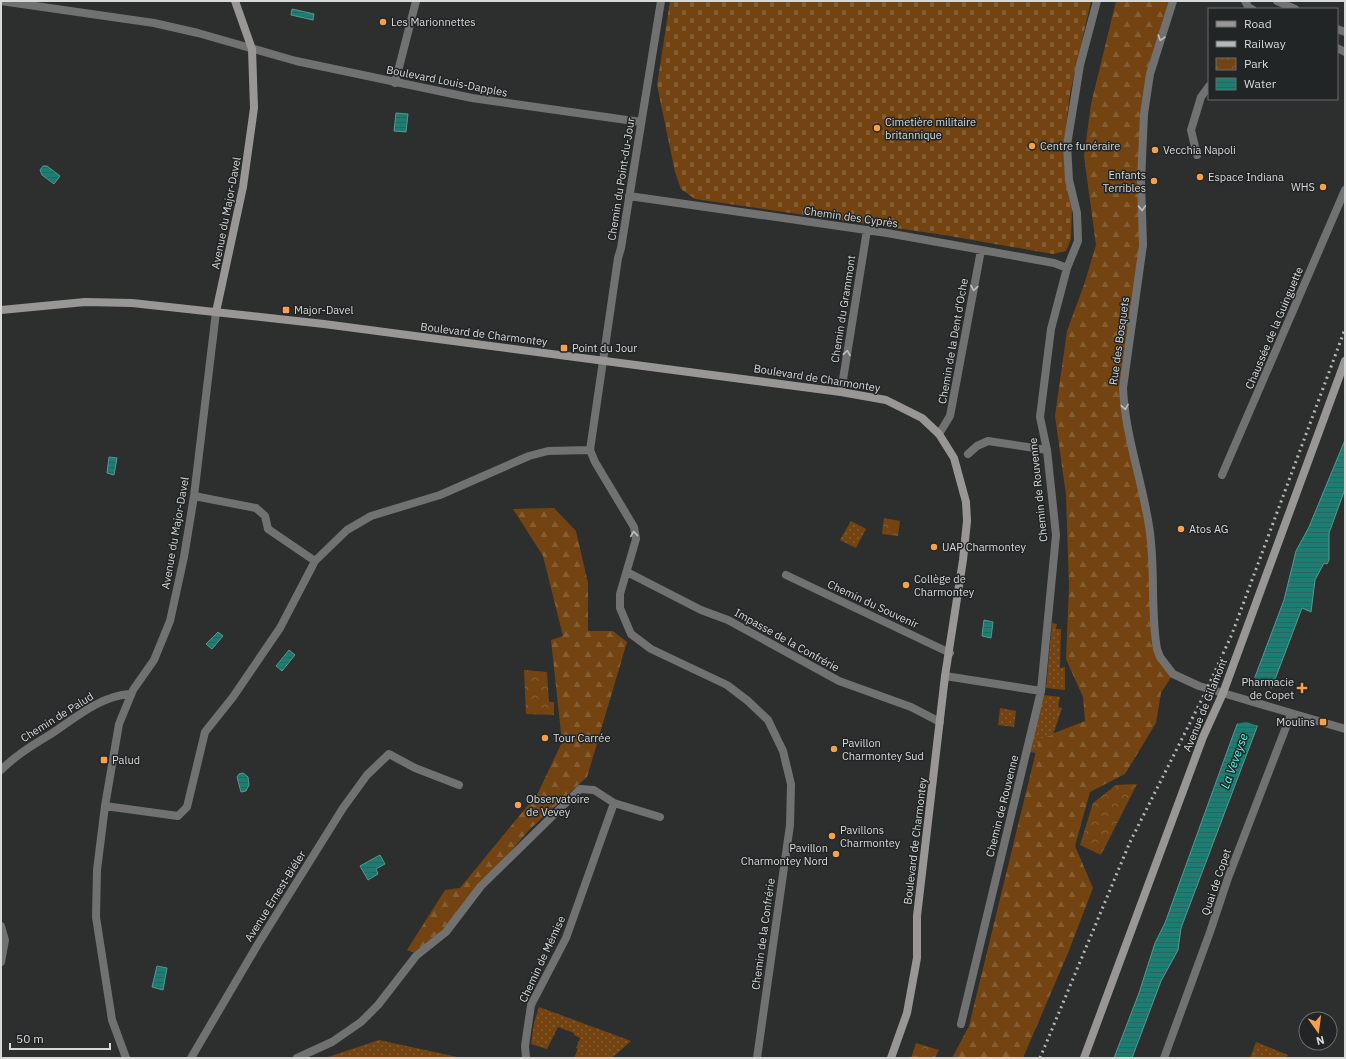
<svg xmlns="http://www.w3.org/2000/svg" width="1346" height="1059" font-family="'IBM Plex Sans',sans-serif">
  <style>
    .forest { fill: url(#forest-firs) }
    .cemetery { fill: url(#cemetery-stones) }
    .park { fill: url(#park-crowns) }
    .garden { fill: url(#garden-dots) }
    .water { fill: url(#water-rules); stroke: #549a91 }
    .pier { fill: #2c2f2e }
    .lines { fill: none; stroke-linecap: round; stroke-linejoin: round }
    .street { stroke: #727171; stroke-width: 8 }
    .secondary { stroke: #999796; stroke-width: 8 }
    .rail { stroke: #b6b8b8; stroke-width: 3; stroke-dasharray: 2 4; stroke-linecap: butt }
    .oneway { stroke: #bec0c0 }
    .poi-dot { fill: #f8a14a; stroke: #222525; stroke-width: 1.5 }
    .labels { text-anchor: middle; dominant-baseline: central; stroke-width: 3; stroke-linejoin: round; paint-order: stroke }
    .poi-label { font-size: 11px; fill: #d8dada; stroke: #222525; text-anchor: start }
    .street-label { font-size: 11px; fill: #d8dada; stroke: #222525 }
    .water-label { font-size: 12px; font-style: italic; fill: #57fee9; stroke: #222525 }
  </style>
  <defs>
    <pattern id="forest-firs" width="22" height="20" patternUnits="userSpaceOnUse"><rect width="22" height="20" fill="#734411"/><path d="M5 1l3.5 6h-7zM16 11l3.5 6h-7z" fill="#865e33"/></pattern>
    <pattern id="cemetery-stones" width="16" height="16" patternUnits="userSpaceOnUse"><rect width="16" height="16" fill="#734411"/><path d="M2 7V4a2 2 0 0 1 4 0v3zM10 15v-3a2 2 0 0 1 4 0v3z" fill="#865e33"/></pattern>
    <pattern id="park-crowns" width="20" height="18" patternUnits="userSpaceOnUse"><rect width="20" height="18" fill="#734411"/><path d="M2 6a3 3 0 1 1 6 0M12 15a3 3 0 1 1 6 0" fill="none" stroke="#865e33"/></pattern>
    <pattern id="garden-dots" width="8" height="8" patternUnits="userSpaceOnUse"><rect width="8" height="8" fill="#734411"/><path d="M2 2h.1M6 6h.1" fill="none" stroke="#865e33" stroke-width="1.8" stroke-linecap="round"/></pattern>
    <pattern id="water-rules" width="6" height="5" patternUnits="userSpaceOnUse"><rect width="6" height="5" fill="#1c7e72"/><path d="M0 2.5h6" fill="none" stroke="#2b665e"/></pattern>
  </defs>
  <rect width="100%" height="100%" fill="#2c2f2e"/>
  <path class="forest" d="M 1116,1 L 1173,1 L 1147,94 L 1143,226 L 1123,388 L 1143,492 L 1157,649 L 1173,674 L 1161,693 L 1156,723 L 1125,774 L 1090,792 L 1075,846 L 1093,888 L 1068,953 L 1023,1058 L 952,1058 L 969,1026 L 1039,739 L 1085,721 L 1083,697 L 1066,659 L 1069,587 L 1066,495 L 1055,416 L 1067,331 L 1084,285 L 1096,245 L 1084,156 L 1091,104 Z
    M 554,508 L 576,531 L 588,583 L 588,631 L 613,631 L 627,642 L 587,777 L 529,830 L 445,928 L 415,953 L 407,950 L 445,890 L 460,888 L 538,793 L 562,742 L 551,640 L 563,636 L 543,556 L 513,509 Z"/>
  <path class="cemetery" d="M 670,1 L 1091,1 L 1070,94 L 1064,142 L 1072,208 L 1071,239 L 1066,251 L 1053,254 L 944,235 L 695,199 L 681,189 L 675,172 L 657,85 Z"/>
  <path class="park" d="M 884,518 L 900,521 L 898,536 L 882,534 Z
    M 524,670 L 547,672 L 549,702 L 554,702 L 554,715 L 526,714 Z
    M 1137,784 L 1101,855 L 1080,845 L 1093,803 L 1116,785 Z
    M 916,1043 L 939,1050 L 935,1058 L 911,1058 Z"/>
  <path class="garden" d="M 851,521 L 866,529 L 856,548 L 840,540 Z
    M 1052,623 L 1057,624 L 1056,629 L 1061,629 L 1060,668 L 1065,667 L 1065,690 L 1046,688 Z
    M 1044,695 L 1060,697 L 1058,707 L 1062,708 L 1053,735 L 1039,739 L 1036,753 L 1029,752 Z
    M 1000,708 L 1016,711 L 1014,727 L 998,725 Z
    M 539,1007 L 631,1041 L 612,1058 L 574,1058 L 578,1049 L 576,1048 L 580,1038 L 574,1035 L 574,1033 L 558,1027 L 547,1049 L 531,1044 L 534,1023 Z
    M 379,1040 L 462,1058 L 325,1058 Z
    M 1256,1042 L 1288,1055 L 1286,1058 L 1250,1058 Z"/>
  <path class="water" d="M 292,9 L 314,14 L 313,20 L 291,15 Z
    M 396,113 L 408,114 L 406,132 L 394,131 Z
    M 43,166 L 47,166 L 60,176 L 54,184 L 42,175 L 40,170 Z
    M 1345,440 L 1345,489 L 1329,533 L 1329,560 L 1327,564 L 1324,563 L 1315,580 L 1311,612 L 1302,608 L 1181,928 L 1178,950 L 1161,981 L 1132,1058 L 1114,1058 L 1139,993 L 1155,943 L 1165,923 L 1232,738 L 1284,600 L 1296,551 L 1309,527 Z
    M 109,457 L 117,458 L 114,475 L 107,473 Z
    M 984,620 L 993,622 L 991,638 L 982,636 Z
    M 218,632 L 223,636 L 212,649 L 206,644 Z
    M 289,650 L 295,655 L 282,671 L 276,666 Z
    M 243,773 L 248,777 L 249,785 L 246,791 L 241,792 L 237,777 L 239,774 Z
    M 380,855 L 385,864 L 376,869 L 378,874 L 368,880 L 360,866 Z
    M 157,966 L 167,968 L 163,990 L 152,987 Z"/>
  <path class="pier" d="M 1253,676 L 1260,684 L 1273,689 L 1259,726 L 1246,722 L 1235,724 Z"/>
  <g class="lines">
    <path class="street" d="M 1,1 L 154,23 L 198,33 L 296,61 L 472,98 L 641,122
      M 661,1 L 621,248 L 618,258 L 590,450 L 595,462 L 634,527 L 636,539 L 620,594 L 620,608 L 631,634 L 651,649 L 727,685 L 748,701 L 768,720 L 783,751 L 791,784 L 790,825 L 757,1058
      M 1173,1 L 1150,74 L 1144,114 L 1141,182 L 1143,245 L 1123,388 C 1125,435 1142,480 1149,526 C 1156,567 1150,609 1157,649 L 1160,657 L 1173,674 L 1199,686 L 1345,729
      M 1245,1 L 1249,8 L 1252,9
      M 1277,1 L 1295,9
      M 1337,29 L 1345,32
      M 1337,48 L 1345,52
      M 395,83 L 416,1
      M 1197,155 L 1191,130 L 1201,97 L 1209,86
      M 629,196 L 887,233 L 1054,263 L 1067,268
      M 841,392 L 867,230
      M 939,434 L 950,416 L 981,250
      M 968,454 L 977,446 L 988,441 L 1047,450
      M 1222,475 L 1345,190
      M 194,496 L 256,508 L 265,516 L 268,529 L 315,561
      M 627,572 L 701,610 L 728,620 L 839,681 L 911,707 L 940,722
      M 786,575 L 950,653
      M 945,676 L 1041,691
      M 1,770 C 16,755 33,745 51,734 C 75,718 100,696 130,694
      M 105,806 L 178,816 L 187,807 L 205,732 L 233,697 L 280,628 L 315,561 L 347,530 L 371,516 L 440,495 L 529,456 L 548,451 L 590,450
      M 1,926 L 5,940 L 1,962
      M 961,1024 L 1041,691 L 1056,535 L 1047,450 L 1040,417 L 1051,329 L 1067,268 L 1078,241 L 1077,213 L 1069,180 L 1067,145 L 1080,65 L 1097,1
      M 126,1058 L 112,1020 L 96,917 L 97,870 L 105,806 L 119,724 L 133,690 L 154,660 L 170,621 L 184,557 L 194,496 L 216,312
      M 191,1058 L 258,944 L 343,808 L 367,775 L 389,754 L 415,768 L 459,785
      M 297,1058 L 332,1042 L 361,1022 L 378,1005 L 416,956 L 446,932 L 481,886 L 580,789 L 594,790 L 614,803 L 660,817
      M 526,1058 L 525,1046 L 531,1005 L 566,938 L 614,803
      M 1164,1058 L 1210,932 L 1228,878 L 1291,714"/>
    <path class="secondary" d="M 1,310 L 85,302 L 132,303 L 178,308 L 324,324 L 841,392 L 886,400 L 922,418 L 939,434 L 954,458 L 966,502 L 967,521 L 963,560 L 945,676 L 917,916 L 917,958 L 907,1013 L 891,1058
      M 216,312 L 243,187 L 254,108 L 252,49 L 235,1
      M 1084,1058 L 1203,737 L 1223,693 L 1345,361"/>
    <path class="rail" d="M 1040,1058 L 1130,842 L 1207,689 L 1232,634 L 1345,329"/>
  </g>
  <defs><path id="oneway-chevron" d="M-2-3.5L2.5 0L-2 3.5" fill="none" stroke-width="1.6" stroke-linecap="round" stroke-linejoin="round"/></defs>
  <g class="oneway">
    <use href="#oneway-chevron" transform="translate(1161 38) rotate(107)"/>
    <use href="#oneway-chevron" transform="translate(1142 208) rotate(88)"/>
    <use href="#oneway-chevron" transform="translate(974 288) rotate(99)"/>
    <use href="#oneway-chevron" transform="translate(847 353) rotate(-81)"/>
    <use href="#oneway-chevron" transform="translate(1125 407) rotate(80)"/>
    <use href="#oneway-chevron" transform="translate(634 534) rotate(-96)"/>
  </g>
  <g class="poi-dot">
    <circle cx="383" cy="22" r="4"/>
    <circle cx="877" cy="128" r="4"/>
    <circle cx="1032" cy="146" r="4"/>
    <circle cx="1155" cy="150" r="4"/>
    <circle cx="1200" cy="177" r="4"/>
    <circle cx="1154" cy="181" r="4"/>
    <circle cx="1323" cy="187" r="4"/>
    <rect x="282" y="306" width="8" height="8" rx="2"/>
    <rect x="560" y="344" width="8" height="8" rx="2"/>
    <circle cx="1181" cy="529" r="4"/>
    <circle cx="934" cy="547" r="4"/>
    <circle cx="906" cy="585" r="4"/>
    <path d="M1300 682h4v4h4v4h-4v4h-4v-4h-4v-4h4z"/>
    <rect x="1319" y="718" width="8" height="8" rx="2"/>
    <circle cx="545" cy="738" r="4"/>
    <circle cx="834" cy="749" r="4"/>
    <rect x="100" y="756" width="8" height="8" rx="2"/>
    <circle cx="518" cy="805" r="4"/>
    <circle cx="832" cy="836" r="4"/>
    <circle cx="836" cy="854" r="4"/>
  </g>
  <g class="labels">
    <g class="poi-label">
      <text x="391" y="22">Les Marionnettes</text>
      <text x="885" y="122">Cimetière militaire<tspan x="885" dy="13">britannique</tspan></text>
      <text x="1040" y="146">Centre funéraire</text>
      <text x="1163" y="150">Vecchia Napoli</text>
      <text x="1146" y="175" text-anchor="end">Enfants<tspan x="1146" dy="13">Terribles</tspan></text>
      <text x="1208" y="177">Espace Indiana</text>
      <text x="1315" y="187" text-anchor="end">WHS</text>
      <text x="294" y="310">Major-Davel</text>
      <text x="572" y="348">Point du Jour</text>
      <text x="1189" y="529">Atos AG</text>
      <text x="942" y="547">UAP Charmontey</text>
      <text x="914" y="579">Collège de<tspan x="914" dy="13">Charmontey</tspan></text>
      <text x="1294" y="682" text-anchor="end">Pharmacie<tspan x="1294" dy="13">de Copet</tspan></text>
      <text x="1315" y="722" text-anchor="end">Moulins</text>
      <text x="553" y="738">Tour Carrée</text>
      <text x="842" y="743">Pavillon<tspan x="842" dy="13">Charmontey Sud</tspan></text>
      <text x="112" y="760">Palud</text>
      <text x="526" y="799">Observatoire<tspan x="526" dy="13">de Vevey</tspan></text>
      <text x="840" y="830">Pavillons<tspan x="840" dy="13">Charmontey</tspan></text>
      <text x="828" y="848" text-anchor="end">Pavillon<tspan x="828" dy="13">Charmontey Nord</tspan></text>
    </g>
    <g class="street-label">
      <text transform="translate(447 81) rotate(11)">Boulevard Louis-Dapples</text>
      <text transform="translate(621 179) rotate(-81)">Chemin du Point-du-Jour</text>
      <text transform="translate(226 213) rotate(-79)">Avenue du Major-Davel</text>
      <text transform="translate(851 217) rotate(8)">Chemin des Cyprès</text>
      <text transform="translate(843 309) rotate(-81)">Chemin du Grammont</text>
      <text transform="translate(1274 328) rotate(-67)">Chaussée de la Guinguette</text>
      <text transform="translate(484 334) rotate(7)">Boulevard de Charmontey</text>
      <text transform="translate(953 341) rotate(-80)">Chemin de la Dent d'Oche</text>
      <text transform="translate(1119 341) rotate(-82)">Rue des Bosquets</text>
      <text transform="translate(817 378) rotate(9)">Boulevard de Charmontey</text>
      <text transform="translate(1038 490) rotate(-96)">Chemin de Rouvenne</text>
      <text transform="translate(175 533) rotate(-80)">Avenue du Major-Davel</text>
      <text transform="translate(873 604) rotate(25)">Chemin du Souvenir</text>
      <text transform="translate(787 640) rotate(29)">Impasse de la Confrérie</text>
      <text transform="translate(1205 705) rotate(-68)">Avenue de Gilamont</text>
      <text transform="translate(57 717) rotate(-32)">Chemin de Palud</text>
      <text transform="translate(1002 806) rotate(-76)">Chemin de Rouvenne</text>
      <text transform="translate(915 841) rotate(-83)">Boulevard de Charmontey</text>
      <text transform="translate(1216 882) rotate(-71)">Quai de Copet</text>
      <text transform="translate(275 896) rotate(-58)">Avenue Ernest-Biéler</text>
      <text transform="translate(763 934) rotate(-82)">Chemin de la Confrérie</text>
      <text transform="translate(542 959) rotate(-65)">Chemin de Mémise</text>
    </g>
    <g class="water-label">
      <text transform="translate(1234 761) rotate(-70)">La Veveyse</text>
    </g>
  </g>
  <rect width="1346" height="1059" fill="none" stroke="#d8dada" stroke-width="4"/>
  <rect x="1208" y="8" width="130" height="92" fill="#222525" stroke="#6b6d6d"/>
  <rect x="1216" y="21" width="20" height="6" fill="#999796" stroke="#6b6d6d"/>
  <text x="1244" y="28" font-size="12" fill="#d8dada">Road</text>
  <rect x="1216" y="41" width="20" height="6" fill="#b6b8b8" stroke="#6b6d6d"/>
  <text x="1244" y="48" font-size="12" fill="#d8dada">Railway</text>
  <rect x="1216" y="58" width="20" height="12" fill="url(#park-crowns)" stroke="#6b6d6d"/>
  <text x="1244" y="68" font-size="12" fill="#d8dada">Park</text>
  <rect x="1216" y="78" width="20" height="12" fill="url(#water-rules)" stroke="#6b6d6d"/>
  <text x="1244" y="88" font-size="12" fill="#d8dada">Water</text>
  <g transform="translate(1318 1031) rotate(166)"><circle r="19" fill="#222525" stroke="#6b6d6d"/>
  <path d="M0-3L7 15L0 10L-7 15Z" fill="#f8a14a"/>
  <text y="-6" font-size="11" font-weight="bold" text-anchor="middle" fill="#d8dada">N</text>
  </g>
  <path d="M10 1043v6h100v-6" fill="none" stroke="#d8dada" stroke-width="2"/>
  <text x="16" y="1043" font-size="12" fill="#d8dada" stroke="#222525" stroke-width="3" paint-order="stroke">50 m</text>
</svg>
